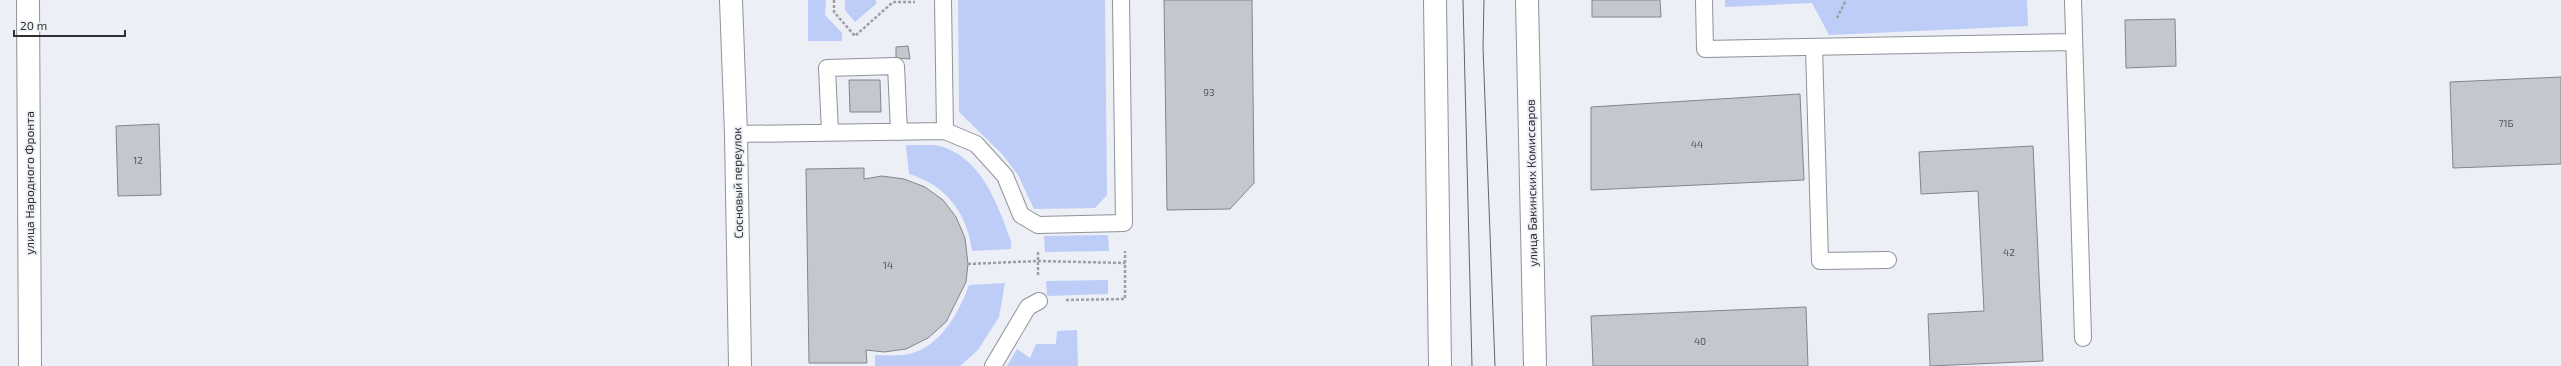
<svg xmlns="http://www.w3.org/2000/svg" width="2561" height="366" font-family="'Exo 2',sans-serif">
  <style>
    .green { fill: #bdcdf7 }
    .building { fill: #c4c7ce; stroke: #83868c }
    .lines { fill: none; stroke-linecap: round; stroke-linejoin: round }
    .service-casing { stroke: #8f9298; stroke-width: 18 }
    .minor-casing { stroke: #8f9298; stroke-width: 24 }
    .primary-casing { stroke: #8f9298; stroke-width: 24 }
    .path { stroke: #9c9ea3; stroke-width: 2.5; stroke-dasharray: 3 2; stroke-linecap: butt }
    .service { stroke: #fff; stroke-width: 16 }
    .minor { stroke: #fff; stroke-width: 22 }
    .primary { stroke: #fff; stroke-width: 22 }
    .tram { stroke: #646569; stroke-width: 1 }
    .labels { text-anchor: middle; dominant-baseline: central; stroke-width: 3.5; stroke-linejoin: round; paint-order: stroke }
    .number-label { font-size: 10px; fill: #545659 }
    .street-label { font-size: 12px; fill: #2f3032; stroke: #eceff6 }
  </style>
  <rect width="100%" height="100%" fill="#eceff6"/>
  <path class="green" d="M 808,0 L 826,0 L 825,15 L 842,33 L 842,41 L 808,41 Z
    M 845,0 L 876,0 L 876,4 L 855,22 L 845,10 Z
    M 958,0 L 1105,0 L 1107,195 L 1095,208 L 1034,209 L 1018,175 L 1002,154 L 959,112 Z
    M 1725,0 L 2027,0 L 2028,26 L 1829,35 L 1812,3 L 1725,7 Z
    M 906,145 C 917,146 935,143 946,148 C 984,163 998,206 1011,241 L 1011,249 L 972,251 C 967,213 946,185 909,174 Z
    M 1108,235 L 1109,251 L 1045,252 L 1044,236 Z
    M 1108,280 L 1108,294 L 1047,296 L 1046,281 Z
    M 1005,283 L 999,317 L 978,350 L 960,366 L 875,366 L 875,355 C 884,355 894,356 903,355 C 938,351 958,315 969,285 Z
    M 1077,330 L 1078,366 L 1007,366 L 1017,349 L 1030,358 L 1036,344 L 1056,344 L 1057,331 Z"/>
  <path class="building" d="M 1164,0 L 1252,0 L 1254,183 L 1230,209 L 1167,210 Z
    M 1592,0 L 1660,0 L 1661,17 L 1592,17 Z
    M 2175,19 L 2176,66 L 2126,68 L 2125,20 Z
    M 908,46 L 910,59 L 896,58 L 896,47 Z
    M 2561,77 L 2561,164 L 2453,168 L 2450,82 Z
    M 849,80 L 880,80 L 881,112 L 850,112 Z
    M 1800,94 L 1804,180 L 1591,190 L 1591,107 Z
    M 159,124 L 161,195 L 118,196 L 116,126 Z
    M 2033,146 L 2043,361 L 1930,366 L 1928,314 L 1984,311 L 1978,191 L 1921,194 L 1919,152 Z
    M 864,168 L 864,179 L 882,176 L 904,179 L 925,187 L 943,200 L 956,217 L 965,238 L 968,264 L 966,282 L 946,322 L 928,338 L 906,349 L 884,352 L 866,350 L 867,363 L 809,363 L 806,169 Z
    M 1806,307 L 1808,366 L 1593,366 L 1591,316 Z"/>
  <g class="lines">
    <g class="service-casing">
      <path id="service" d="M 943,0 L 945,131
        M 1704,0 L 1705,49 L 2074,42
        M 2073,0 L 2083,338
        M 1814,47 L 1820,261 L 1888,260
        M 830,132 L 827,68 L 896,66 L 899,132
        M 736,134 L 945,131 L 976,144 L 1005,176 L 1021,215 L 1038,225 L 1124,223 L 1121,0
        M 993,366 L 1028,307 L 1039,301"/>
    </g>
    <g class="minor-casing">
      <path id="minor" d="M 28,0 L 30,366
        M 731,0 L 736,134 L 740,366"/>
    </g>
    <g class="primary-casing">
      <path id="primary" d="M 1435,0 L 1440,366
        M 1527,0 L 1535,366"/>
    </g>
    <path class="path" d="M 834,0 L 834,12 L 855,36 L 893,2 L 915,2
      M 1837,18 L 1846,0
      M 1038,252 L 1038,275
      M 968,264 L 1038,261 L 1125,263
      M 1066,300 L 1125,299 L 1125,251"/>
    <use href="#service" class="service"/>
    <use href="#minor" class="minor"/>
    <use href="#primary" class="primary"/>
    <path class="tram" d="M 1463,0 L 1472,366
      M 1484,0 L 1483,47 L 1495,366"/>
  </g>
  <g class="labels">
    <g class="number-label">
      <text x="1209" y="92">93</text>
      <text x="2506" y="123">71Б</text>
      <text x="1697" y="144">44</text>
      <text x="138" y="160">12</text>
      <text x="2009" y="252">42</text>
      <text x="888" y="265">14</text>
      <text x="1700" y="341">40</text>
    </g>
    <g class="street-label">
      <text transform="translate(29 183) rotate(-90)">улица Народного Фронта</text>
      <text transform="translate(737 183) rotate(-91)">Сосновый переулок</text>
      <text transform="translate(1531 183) rotate(-91)">улица Бакинских Комиссаров</text>
    </g>
  </g>
  <path d="M14 30v6h111v-6" fill="none" stroke="#2f3032" stroke-width="2"/>
  <text x="20" y="30" font-size="12" fill="#2f3032" stroke="#eceff6" stroke-width="3" paint-order="stroke">20 m</text>
</svg>
